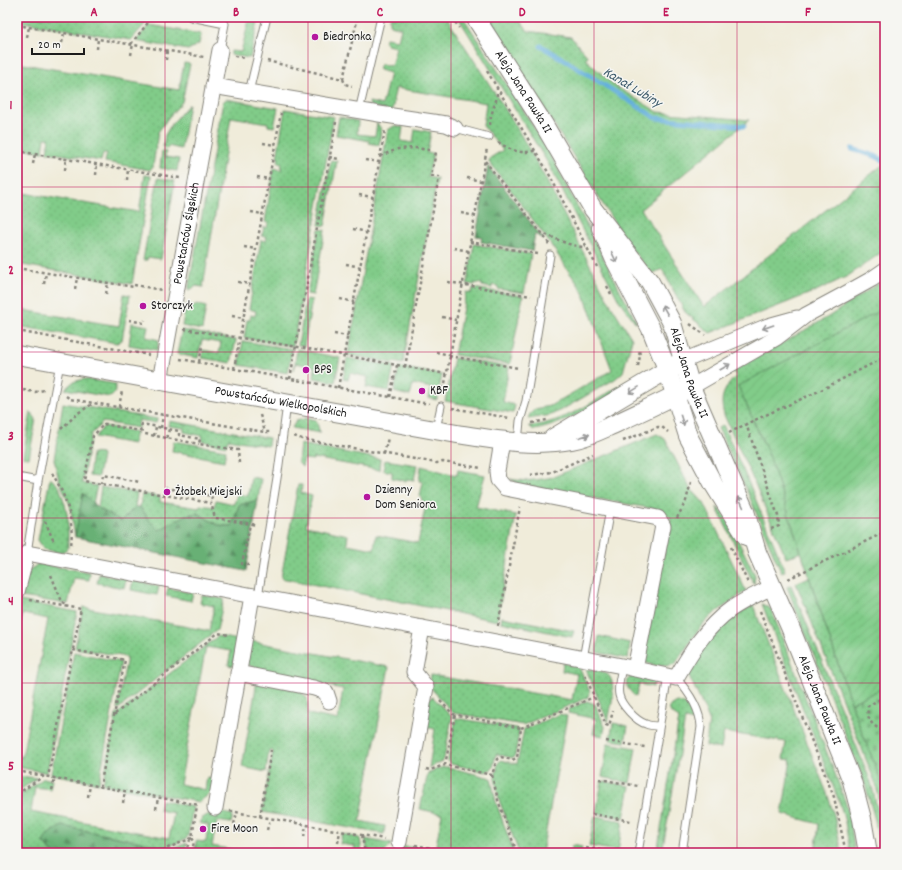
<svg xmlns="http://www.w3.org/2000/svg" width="902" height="870" font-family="Dekko,sans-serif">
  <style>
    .grass { fill: url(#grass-dots); stroke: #4e7452 }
    .forest { fill: url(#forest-firs); stroke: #426648 }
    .cemetery { fill: url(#cemetery-stones); stroke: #4e7452 }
    .garden { fill: url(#garden-furrows); stroke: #4e7452 }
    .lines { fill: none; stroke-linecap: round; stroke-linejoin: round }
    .stream { stroke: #62afdc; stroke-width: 5 }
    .service-casing { stroke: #86847b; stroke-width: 9 }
    .minor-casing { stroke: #86847b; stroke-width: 17 }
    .tertiary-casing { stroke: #86847b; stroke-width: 20 }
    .path { stroke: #86847b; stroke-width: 2.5; stroke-dasharray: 3 3; stroke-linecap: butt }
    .service { stroke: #fff; stroke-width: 7 }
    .minor { stroke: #fff; stroke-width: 15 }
    .tertiary { stroke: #fff; stroke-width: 18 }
    .oneway { stroke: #999 }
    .grid { fill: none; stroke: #c2185b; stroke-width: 1; stroke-opacity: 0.55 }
    .poi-dot { fill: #b5179e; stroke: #f6f6f2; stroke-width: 1.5 }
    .labels { text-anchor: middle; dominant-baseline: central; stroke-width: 3; stroke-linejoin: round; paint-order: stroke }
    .poi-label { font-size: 13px; fill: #1c1c1c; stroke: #f6f6f2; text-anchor: start }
    .street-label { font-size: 13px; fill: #1c1c1c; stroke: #f6f6f2 }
    .water-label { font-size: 14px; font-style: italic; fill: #385769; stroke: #f6f6f2 }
    .neatline { fill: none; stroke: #c2185b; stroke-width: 1.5 }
    .grid-label { font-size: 13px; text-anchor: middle; font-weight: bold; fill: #c2185b }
  </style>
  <defs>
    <pattern id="grass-dots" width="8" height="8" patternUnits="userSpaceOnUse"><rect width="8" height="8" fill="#81cc89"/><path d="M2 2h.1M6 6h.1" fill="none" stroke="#6faf76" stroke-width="1.8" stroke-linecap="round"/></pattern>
    <pattern id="forest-firs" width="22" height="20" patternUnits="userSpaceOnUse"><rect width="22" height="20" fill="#68b075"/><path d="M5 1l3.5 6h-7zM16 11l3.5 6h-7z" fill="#558e5f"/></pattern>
    <pattern id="cemetery-stones" width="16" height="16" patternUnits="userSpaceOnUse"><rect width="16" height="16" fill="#81cc89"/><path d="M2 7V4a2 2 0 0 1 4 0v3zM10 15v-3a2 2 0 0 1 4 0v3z" fill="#6faf76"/></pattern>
    <pattern id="garden-furrows" width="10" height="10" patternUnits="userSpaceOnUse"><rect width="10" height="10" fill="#81cc89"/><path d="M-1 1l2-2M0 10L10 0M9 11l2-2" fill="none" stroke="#6faf76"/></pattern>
  </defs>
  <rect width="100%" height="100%" fill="#f6f6f2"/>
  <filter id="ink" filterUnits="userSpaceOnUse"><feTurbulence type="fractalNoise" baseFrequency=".025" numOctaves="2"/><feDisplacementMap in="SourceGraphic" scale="8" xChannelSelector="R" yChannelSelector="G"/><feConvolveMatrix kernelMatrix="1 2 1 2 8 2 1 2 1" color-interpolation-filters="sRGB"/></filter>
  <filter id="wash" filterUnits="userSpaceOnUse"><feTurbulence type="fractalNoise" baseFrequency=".012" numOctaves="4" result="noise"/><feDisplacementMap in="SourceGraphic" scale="16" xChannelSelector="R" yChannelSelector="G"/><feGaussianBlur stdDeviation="0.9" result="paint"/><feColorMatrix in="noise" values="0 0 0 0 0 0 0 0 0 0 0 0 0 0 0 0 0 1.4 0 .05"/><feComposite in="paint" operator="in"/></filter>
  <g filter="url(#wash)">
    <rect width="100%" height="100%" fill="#f0ecda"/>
    <path class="grass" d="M 17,17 L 147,17 L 145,24 L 131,40 L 17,21 Z
      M 390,17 L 446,17 L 513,121 L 543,174 L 608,300 L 632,339 L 623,372 L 615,379 L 565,408 L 551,415 L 528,419 L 530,414 L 535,409 L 550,406 L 612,370 L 584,295 C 578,282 571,276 564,264 C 541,229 515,196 489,162 L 490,158 L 503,150 L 483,126 L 486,103 L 396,88 L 393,100 L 394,101 L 392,111 L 370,106 L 369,102 L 382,105 L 390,73 L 379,70 L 378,67 L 382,64 L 391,66 L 396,47 L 387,45 L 384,41 L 386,38 L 398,40 L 401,28 L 391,25 L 390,23 Z
      M 458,17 L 463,17 L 524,111 L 555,163 L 637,323 L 636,323 L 618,299 L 549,165 Z
      M 486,17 L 517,17 L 528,31 L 571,37 L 588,57 L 585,59 L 615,86 L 658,112 L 749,120 L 641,209 L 704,307 L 885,163 L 885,250 L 848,276 L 816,291 L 710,333 L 685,312 L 662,269 L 652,274 L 628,245 L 526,79 Z
      M 249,20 L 258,22 L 250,58 L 231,55 L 231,51 L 241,52 Z
      M 149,25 L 201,34 L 199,44 L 188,50 L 136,41 Z
      M 17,63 L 179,90 L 184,63 L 190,64 L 182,102 L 168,118 L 158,132 L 153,166 L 150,170 L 105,162 L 107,153 L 103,153 L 101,161 L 47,152 L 49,138 L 45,138 L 43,152 L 17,147 Z
      M 226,99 L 278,108 L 274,127 L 268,126 L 268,123 L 231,117 L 203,287 L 196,286 L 188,291 L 223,102 Z
      M 189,104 L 181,149 L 168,146 L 167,149 L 163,148 L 165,135 L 171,125 Z
      M 285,109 L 334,117 L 293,346 L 244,338 L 247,320 L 250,320 L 251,315 L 255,316 L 256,311 L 249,309 L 261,240 L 266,241 L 267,237 L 262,236 L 264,227 L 267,228 L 268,223 L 265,222 L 274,168 L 281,170 L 282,164 L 278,163 L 279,158 L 277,158 Z
      M 339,117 L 358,121 L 357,134 L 375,136 L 377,123 L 381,129 L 379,145 L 369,143 L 370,141 L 336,135 Z
      M 394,126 L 403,127 L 401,141 L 413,143 L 415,129 L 431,132 L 427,153 L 433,154 L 428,177 L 437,179 L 403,364 L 394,362 L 393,363 L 348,355 L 388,130 Z
      M 162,151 L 166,152 L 165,157 L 179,159 L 177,171 L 160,168 Z
      M 331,160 L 337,161 L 325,226 L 319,225 Z
      M 145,175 L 151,176 L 132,284 L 17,264 L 17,192 L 139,212 Z
      M 158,178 L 175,181 L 161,259 L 148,257 L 147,260 L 143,260 Z
      M 319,229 L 325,230 L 313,295 L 307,294 Z
      M 474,244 L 531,254 L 524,293 L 498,289 L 498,286 L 492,285 L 492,288 L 482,286 L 482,284 L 475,283 L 475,285 L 467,284 Z
      M 885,279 L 885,308 L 837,335 L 752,419 L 769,455 L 801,552 L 786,558 L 756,486 L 724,415 C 719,397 724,389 736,376 L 733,371 L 828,317 Z
      M 473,288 L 523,296 L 510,364 L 454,355 L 466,292 L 472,293 Z
      M 124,294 L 130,295 L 122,340 L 117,343 L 17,326 L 17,309 L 119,326 Z
      M 306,299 L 312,300 L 304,346 L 298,345 Z
      M 196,304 L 206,307 L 202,330 L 182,326 L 186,305 L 196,306 Z
      M 132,323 L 148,326 L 146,337 L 159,340 L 157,350 L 129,345 Z
      M 182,330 L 236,340 L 231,363 L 202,358 L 203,350 L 219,353 L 221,343 L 202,340 L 198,358 L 177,354 Z
      M 243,341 L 292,349 L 288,373 L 239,365 Z
      M 297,349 L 340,358 L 335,382 L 314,378 L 315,367 L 296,363 L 294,370 Z
      M 347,358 L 394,366 L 389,391 L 366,387 L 368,377 L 350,373 L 348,380 L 343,379 Z
      M 454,358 L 509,367 L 503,402 L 515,405 L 513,413 L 445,401 Z
      M 399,367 L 442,375 L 437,400 L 429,398 L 431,388 L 413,384 L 410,396 L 394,392 Z
      M 84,379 L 116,384 L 115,392 L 112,396 L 109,397 L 65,389 L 73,382 Z
      M 628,381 L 630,384 C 599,402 569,424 534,430 L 529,426 C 565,423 597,399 628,381 Z
      M 63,403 L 157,419 L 156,423 L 139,420 L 138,428 L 103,422 L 91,435 L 82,483 L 97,486 L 93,503 L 83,494 L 75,537 L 70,505 L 59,480 L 54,459 Z
      M 31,412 L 36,419 L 29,458 L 23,457 Z
      M 307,418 L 316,420 L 320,433 L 292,428 L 296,421 Z
      M 169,421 L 269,438 L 268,446 L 228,439 L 226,446 L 202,441 L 203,436 L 184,432 L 184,428 L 168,426 Z
      M 723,425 L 751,488 L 785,571 L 781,572 L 747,491 L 718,428 Z
      M 104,426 L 136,432 L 133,444 L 95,437 Z
      M 657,434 L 665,439 L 690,488 L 704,503 L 746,591 L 715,613 L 702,625 L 675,664 C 667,667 649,667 643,660 L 671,518 L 660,510 L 521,485 L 510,479 C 525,482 538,480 553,477 Z
      M 174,441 L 226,450 L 224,461 L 172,451 Z
      M 300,444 L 380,459 L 379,470 L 313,458 L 313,460 L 304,459 L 302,467 L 298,462 Z
      M 92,453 L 101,454 L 102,456 L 98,477 L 89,476 Z
      M 385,460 L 417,465 L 414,480 L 408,479 L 405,481 L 392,478 L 392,472 L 383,470 Z
      M 421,466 C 434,469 444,473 457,475 L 458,470 L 485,475 L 476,507 L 516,515 L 497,621 L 281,578 L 298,485 L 302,485 L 301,493 L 312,496 L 306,526 L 348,535 L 347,544 L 374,549 L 376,535 L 418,543 L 426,503 L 423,502 L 420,496 L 423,482 L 419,481 Z
      M 251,477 L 261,479 L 258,500 L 239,505 L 232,526 L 218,525 L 197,513 L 186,515 L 159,530 L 149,520 L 140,507 L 142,494 L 160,497 L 160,502 L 199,508 L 200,505 L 214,507 L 216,500 L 234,504 L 237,494 L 248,496 Z
      M 50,478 L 59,486 L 65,504 L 68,519 L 68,548 L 61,553 L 44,549 L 38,540 Z
      M 101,487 L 137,493 L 135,507 L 121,521 L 98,508 Z
      M 717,507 L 726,516 L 755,575 L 754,584 L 717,508 Z
      M 39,564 L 90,572 L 89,580 L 74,578 L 68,604 L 21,597 L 27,571 Z
      M 99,574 L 126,579 L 124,588 L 97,583 Z
      M 809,577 L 851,703 L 885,791 L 885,822 L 875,782 L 796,583 Z
      M 133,581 L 159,586 L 157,595 L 131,590 Z
      M 791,585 L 871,782 L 880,820 L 885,853 L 880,853 L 875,820 L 865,784 L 787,587 Z
      M 168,588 L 193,593 L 191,601 L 166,596 Z
      M 202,595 L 224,599 L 217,630 L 117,710 L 127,657 L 75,648 L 83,607 L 209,631 L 214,606 L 200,603 Z
      M 20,601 L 77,612 L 47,773 L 17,767 L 17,756 L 22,757 L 48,619 L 23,614 L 20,627 L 17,626 L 17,617 Z
      M 762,604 L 771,609 L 834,771 L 845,801 L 850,819 L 855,853 L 850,853 L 845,822 L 840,804 Z
      M 753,605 L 828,796 L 834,815 L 842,853 L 815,853 L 819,824 L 782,814 L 791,760 L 783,759 L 786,742 L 724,732 L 721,749 L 706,746 L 709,719 L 690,678 L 688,670 L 700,649 L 729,619 Z
      M 502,617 L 574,631 L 572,637 L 501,622 Z
      M 218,636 L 238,640 L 233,666 L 228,665 L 231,651 L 206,647 L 180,784 L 205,790 L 207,777 L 216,779 L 213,791 L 199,802 L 103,784 L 116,715 Z
      M 599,636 L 630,643 L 628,659 L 596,652 Z
      M 250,641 L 389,667 L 360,821 L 385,826 L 384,834 L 262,812 L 273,751 L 269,750 L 266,772 L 242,767 L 257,681 L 299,690 L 307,698 L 308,714 L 338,720 L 343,689 L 258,673 L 259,669 L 248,665 L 247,660 Z
      M 74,652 L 121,662 L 99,783 L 51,774 Z
      M 563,663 L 579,667 L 590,692 L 587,698 L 523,725 L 453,713 L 430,687 L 431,675 L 572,700 L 577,674 L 562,671 Z
      M 586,669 C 591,670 599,670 604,672 C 620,679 610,709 608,722 Z
      M 633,676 L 654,680 L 653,687 L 639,684 L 636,697 C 629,691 620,680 633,676 Z
      M 433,697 L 452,717 L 444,759 L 441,762 L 429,768 L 435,729 L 426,727 L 429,699 Z
      M 587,701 L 595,704 L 605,727 L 603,736 L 593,734 L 596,719 L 568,713 L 569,709 Z
      M 677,702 C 689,703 691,711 694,721 L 685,719 L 662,853 L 657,853 L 679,718 L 671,713 L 669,708 L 671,705 Z
      M 560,714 L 567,716 L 542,853 L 519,853 L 499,800 L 495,778 L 498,763 L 501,760 L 517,764 L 524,729 Z
      M 456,718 L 516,728 L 519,732 L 515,756 L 512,758 L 496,754 L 493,768 L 486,772 L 451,764 L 448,760 Z
      M 613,723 L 628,726 L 625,742 L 610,740 Z
      M 608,743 L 636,748 L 630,783 L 602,777 Z
      M 443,767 L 448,767 L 491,778 L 496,802 L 514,853 L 477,853 L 436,845 L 442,814 L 420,809 L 428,773 Z
      M 18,776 L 37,778 L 17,792 Z
      M 44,778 L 52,780 L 50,789 L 35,787 L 31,812 L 169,838 L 174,813 L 159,810 L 161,800 L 193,807 L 188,836 L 186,839 L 166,847 L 62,826 L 43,843 L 54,853 L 17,853 L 17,797 Z
      M 602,781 L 630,786 L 624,818 L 596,813 Z
      M 215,811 L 233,815 L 231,823 L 217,821 L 212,846 L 251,853 L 195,853 L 196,841 L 206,842 L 208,825 L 199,823 L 202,818 Z
      M 595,816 L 623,821 L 618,851 L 589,846 Z
      M 342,834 L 360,838 L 362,853 L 354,853 L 355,846 L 340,844 Z
      M 365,839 L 392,844 L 384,853 L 368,853 Z
      M 187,843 L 183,853 L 162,853 Z
      M 572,845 L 582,847 L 581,853 L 571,853 Z
      M 400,846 L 415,848 L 414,853 L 393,853 Z"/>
    <path class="forest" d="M 488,166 L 544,240 L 535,234 L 532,251 L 481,242 L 482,237 L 476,236 Z
      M 83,493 L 98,508 L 121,521 L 135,507 L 140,507 L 149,520 L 159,530 L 186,515 L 197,513 L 218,525 L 232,526 L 239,505 L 258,500 L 246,571 L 75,537 Z
      M 62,826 L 166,847 L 152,853 L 54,853 L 43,843 L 47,835 Z"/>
    <path class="cemetery" d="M 885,687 L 885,791 L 851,703 Z"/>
    <path class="garden" d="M 885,308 L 885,687 L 851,703 L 769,455 L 738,386 Z"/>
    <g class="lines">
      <path class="stream" d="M 541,46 L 568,62 L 656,118 L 744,126
        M 852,149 L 875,156 L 885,161"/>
    </g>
  </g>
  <g filter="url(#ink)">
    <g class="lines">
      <g class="service-casing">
        <path id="service" d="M 191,17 L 225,24 L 220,50
          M 249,92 L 267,17
          M 359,111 L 381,17
          M 455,128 L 489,137
          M 436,429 L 441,406
          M 518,442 L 520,421 L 526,401 L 550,255
          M 17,477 L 38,481
          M 27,553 L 38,481 L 60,363
          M 258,597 L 278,472 L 287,404
          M 583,659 L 610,509
          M 622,666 C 621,675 617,686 619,695 C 621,705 636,721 646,724 C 650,726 655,726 659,726
          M 676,678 C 688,691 700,708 701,727 L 682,853
          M 638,853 L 668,676"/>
      </g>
      <g class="minor-casing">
        <g id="minor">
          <path d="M 213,86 L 379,114 L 446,124 L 455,128"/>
          <path d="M 683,361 L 768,326 L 797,318"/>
          <path id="s1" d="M 160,381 L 220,50"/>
          <path d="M 691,387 L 776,338 L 806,315 L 845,294 L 872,279 L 885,270"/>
          <path d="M 502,441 L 497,471 L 498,480 L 505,488 L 658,518 L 663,526 L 635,669"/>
          <path d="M 17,592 L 27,553 L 622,666 L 676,678 C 691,652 706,627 731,609 C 744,600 758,594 772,587"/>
          <path d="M 238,673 L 314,688 L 326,692 L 329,701"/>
          <path d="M 215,808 L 252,596"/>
          <path d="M 399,842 L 426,687 L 414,672 L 422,628"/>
        </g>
      </g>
      <g class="tertiary-casing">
        <g id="tertiary">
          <path id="s2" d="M 475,17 L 543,123 L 593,209 L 650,282 L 672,323 L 691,387 L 745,511 L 757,552 L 790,627 L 852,781 L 862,819 L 868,853"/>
          <path d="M 601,228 L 614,258 L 651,329 L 667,369 L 688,436 L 714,485 L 746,536"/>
          <path id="s3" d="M 17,355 L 457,434 C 495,440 533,447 572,440 C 588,437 603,429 617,423 C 642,411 667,400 691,387"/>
          <path d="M 553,438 L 677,364"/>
        </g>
      </g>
      <path class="path" d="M 248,17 L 255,18
        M 452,17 L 459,28
        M 17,25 L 204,57
        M 27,37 L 29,27
        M 62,43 L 64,33
        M 131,44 L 147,24 L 149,17
        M 97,49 L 98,38
        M 131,55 L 133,44
        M 235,56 L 245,58
        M 166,60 L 167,50
        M 267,61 L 343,79 L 345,84 L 352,86
        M 487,71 L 548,172 L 597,267
        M 343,79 L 358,17
        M 490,125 L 491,116 L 497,97 L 497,88
        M 498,142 C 510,150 521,155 536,150
        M 263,143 L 275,145
        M 17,151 L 180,178
        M 380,156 L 398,149 L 415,148 L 430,150
        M 329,157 L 339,159
        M 365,160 L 379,162
        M 485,161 L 548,242 L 549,245
        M 33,164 L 35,154
        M 65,170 L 66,159
        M 96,175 L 97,164
        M 257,177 L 269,179
        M 467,178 L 481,181
        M 127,180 L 128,169
        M 359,195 L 373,197
        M 251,212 L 262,214
        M 461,213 L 475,216
        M 353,229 L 367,232
        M 540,232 C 555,238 570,247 586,247
        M 470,242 L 538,254
        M 244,247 L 256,249
        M 454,248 L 469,251
        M 346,264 L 361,267
        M 17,268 L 134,287
        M 238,282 L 250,284
        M 448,282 L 531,296
        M 44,284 L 46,273
        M 134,285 L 162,290
        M 607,286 L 612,296
        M 75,289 L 77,278
        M 106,294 L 108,283
        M 340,299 L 354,302
        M 232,316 L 243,318
        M 442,317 L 456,320
        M 129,320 L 144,323 L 145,320
        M 690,324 L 705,335
        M 184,329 L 298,347 L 446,374
        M 17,331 L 149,355
        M 334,334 L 348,336
        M 436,352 L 450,355
        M 449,356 L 519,368
        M 180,359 L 429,404
        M 199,362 L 202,348 L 204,348
        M 638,366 L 640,356 L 639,350
        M 405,367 L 439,177 L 431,176 L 436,152
        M 234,369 L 281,113
        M 290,379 L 336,122
        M 338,388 L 385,130
        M 17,389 L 35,392 L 44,390
        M 443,395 L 487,148
        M 66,396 L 70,399 L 265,432 L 271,432
        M 390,397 L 397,365
        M 119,407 L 122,391
        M 452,408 L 510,418
        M 260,415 L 265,432
        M 532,423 L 547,420
        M 161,428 L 163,415
        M 61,429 L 78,413 L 94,403
        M 140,431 L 145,434 L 199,444
        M 729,433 L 746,424
        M 154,436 L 156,427
        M 294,436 L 302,439 L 437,463 L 443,462 L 481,468
        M 167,438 L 169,429
        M 623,441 L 658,427 L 662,427 L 668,432
        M 384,454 L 388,438
        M 239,463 L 238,450 L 199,444 L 200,439 L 179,435 L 179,431 L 142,424 L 140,431 L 104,424 L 93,436 L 84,481 L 211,503 L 215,518 L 257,525
        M 52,473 C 66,496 74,519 71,546
        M 530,475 L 552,472 L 593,454
        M 101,484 L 103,475 L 140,482
        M 165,488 L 212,496 L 211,503
        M 677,518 L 686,501 L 691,482
        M 45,521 L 54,542
        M 771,529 L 779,526 L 778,516 L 746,424 L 819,391 L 885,357
        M 731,547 L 748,583
        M 249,565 L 242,564 L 250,524
        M 51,575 L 61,599 L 66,606
        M 788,579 L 885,532
        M 30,600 L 81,609 L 48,777
        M 760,611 L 834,797 L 846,853
        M 498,626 L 520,507
        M 73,650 L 125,660 L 100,787
        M 585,675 L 606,725 L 609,726 L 613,711
        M 885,696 L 868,706 C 866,719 872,727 885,731
        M 440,701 L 453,714 L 521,728 L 517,758 L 512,760 L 501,757 L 497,759 L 492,775 L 445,765 L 455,715
        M 115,714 L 218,633 L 229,635
        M 521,728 L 594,697
        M 606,741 L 645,747
        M 426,769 L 430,770 L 445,765
        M 17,771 L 199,805
        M 492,775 L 498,800 L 517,853
        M 599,779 L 638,786
        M 52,790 L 55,778
        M 17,794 L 44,776
        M 88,797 L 90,785
        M 123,803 L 125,791
        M 156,809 L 158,798
        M 230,811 L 384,839
        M 592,814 L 631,821
        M 260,817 L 271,750
        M 234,824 L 237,813
        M 267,830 L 270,819
        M 362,835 L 365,853
        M 304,837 L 306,825
        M 192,838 L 194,841 L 192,853
        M 338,843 L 340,831
        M 415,845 L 457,853
        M 586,848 L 619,853
        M 156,853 L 192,838 L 197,805
        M 185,853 L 190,840
        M 416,853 L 418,846"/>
      <use href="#service" class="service"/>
      <use href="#minor" class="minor"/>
      <use href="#tertiary" class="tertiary"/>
    </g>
    <defs><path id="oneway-shaft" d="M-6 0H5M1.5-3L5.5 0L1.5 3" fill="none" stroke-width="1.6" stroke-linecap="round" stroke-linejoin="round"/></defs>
    <g class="oneway">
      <use href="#oneway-shaft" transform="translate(614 257) rotate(65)"/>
      <use href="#oneway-shaft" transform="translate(665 310) rotate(-119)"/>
      <use href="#oneway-shaft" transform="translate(768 327) rotate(161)"/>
      <use href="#oneway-shaft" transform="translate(725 367) rotate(-30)"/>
      <use href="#oneway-shaft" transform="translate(634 390) rotate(149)"/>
      <use href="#oneway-shaft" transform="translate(682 420) rotate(72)"/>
      <use href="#oneway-shaft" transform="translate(584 436) rotate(-16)"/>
      <use href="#oneway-shaft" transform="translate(741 502) rotate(-114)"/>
    </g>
  </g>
  <path class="grid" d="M 165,17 L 165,853M 308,17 L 308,853M 451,17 L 451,853M 594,17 L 594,853M 737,17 L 737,853M 17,187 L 885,187M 17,352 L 885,352M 17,518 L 885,518M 17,683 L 885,683"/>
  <g class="poi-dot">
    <circle cx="315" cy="37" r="4"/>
    <circle cx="143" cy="306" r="4"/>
    <circle cx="306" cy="370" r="4"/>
    <circle cx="422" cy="391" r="4"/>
    <circle cx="167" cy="492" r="4"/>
    <circle cx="367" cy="497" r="4"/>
    <circle cx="203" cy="829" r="4"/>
  </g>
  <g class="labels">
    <g class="poi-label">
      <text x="323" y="37">Biedronka</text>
      <text x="151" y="306">Storczyk</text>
      <text x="314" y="370">BPS</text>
      <text x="430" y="391">KBF</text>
      <text x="375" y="490">Dzienny<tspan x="375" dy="15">Dom Seniora</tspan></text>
      <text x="175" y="492">Żłobek Miejski</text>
      <text x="211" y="829">Fire Moon</text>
    </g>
    <g class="street-label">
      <text stroke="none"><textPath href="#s2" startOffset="89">Aleja Jana Pawła II</textPath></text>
      <text stroke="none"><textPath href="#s1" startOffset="150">Powstańców Śląskich</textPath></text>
      <text stroke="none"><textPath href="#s2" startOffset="417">Aleja Jana Pawła II</textPath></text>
      <text stroke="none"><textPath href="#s3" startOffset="268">Powstańców Wielkopolskich</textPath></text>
      <text stroke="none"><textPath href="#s2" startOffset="770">Aleja Jana Pawła II</textPath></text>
    </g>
    <g class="water-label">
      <text transform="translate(632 88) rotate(31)">Kanał Lubiny</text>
    </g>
  </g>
  <rect width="902" height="870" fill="none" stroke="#f6f6f2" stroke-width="44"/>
  <path d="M32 48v6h52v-6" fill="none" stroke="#1c1c1c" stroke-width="2"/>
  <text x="38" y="48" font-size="12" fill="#1c1c1c" stroke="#f6f6f2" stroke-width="3" paint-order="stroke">20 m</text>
  <rect x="22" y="22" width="858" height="826" class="neatline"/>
  <g class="grid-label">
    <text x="94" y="16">A</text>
    <text x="236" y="16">B</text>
    <text x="380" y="16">C</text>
    <text x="522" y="16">D</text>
    <text x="666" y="16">E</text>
    <text x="808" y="16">F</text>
    <text x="11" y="109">1</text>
    <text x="11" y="274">2</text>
    <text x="11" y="440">3</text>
    <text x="11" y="605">4</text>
    <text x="11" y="770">5</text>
  </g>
</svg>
